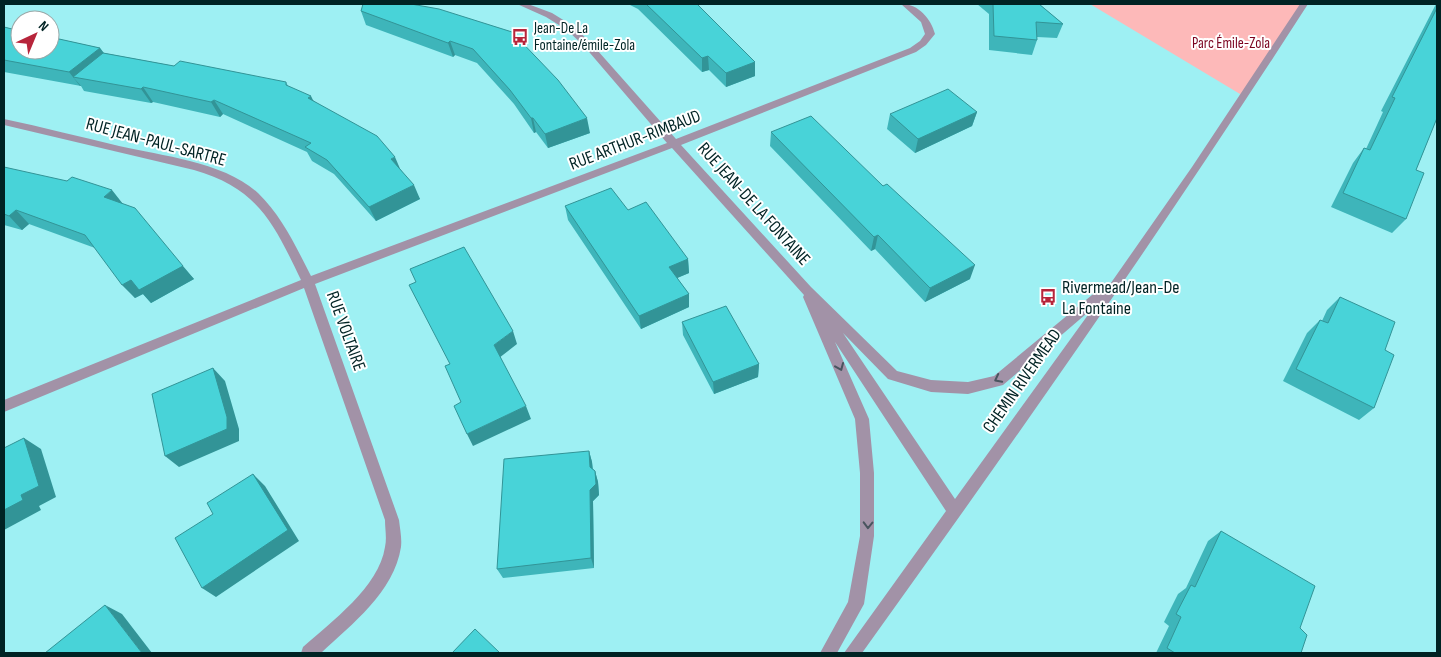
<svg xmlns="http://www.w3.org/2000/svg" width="1441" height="657" font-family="'Sofia Sans Condensed',sans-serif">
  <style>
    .green { fill: #fdb9b9 }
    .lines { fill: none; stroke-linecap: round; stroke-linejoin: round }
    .minor { fill: #a292a7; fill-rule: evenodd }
    .wall { fill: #3eb5ba }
    .shaded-wall { fill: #329497 }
    .building { fill: #48d3d8; stroke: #329497 }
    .oneway { stroke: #49555f }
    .labels { text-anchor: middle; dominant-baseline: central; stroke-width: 4; stroke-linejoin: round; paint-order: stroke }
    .far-poi-label { font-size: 15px; fill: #002324; stroke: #fff; text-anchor: start }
    .far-park-label { font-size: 15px; fill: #7b031f; stroke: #fff }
    .street-label { font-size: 18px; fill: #002324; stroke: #fff }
    .poi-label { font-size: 18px; fill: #002324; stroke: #fff; text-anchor: start }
  </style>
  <rect width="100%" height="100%" fill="#9ef0f3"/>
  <path class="green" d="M 1090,4 L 1304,4 L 1245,97 Z"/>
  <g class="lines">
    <path class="minor" d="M 517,4 L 528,4 L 552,13 L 573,26 L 590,42 L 676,139 L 910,48 L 920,41 L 925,34 L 921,22 L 901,4 C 917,3 931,18 935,34 L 926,45 L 916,52 L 681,145 L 811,287 L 897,371 L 931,380 L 968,382 L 994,376 L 1098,290 L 1106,290 L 1192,167 L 1300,4 L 1308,4 C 1166,225 1015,440 862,653 L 844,653 L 946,511 L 835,342 L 869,419 L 874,473 L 874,536 L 864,604 L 837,653 L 820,653 L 848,602 L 860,536 L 860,473 L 855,419 L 803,297 L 804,295 L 672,148 L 315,284 L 399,520 C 400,529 402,538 401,547 C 394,592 352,624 321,653 L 301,653 L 303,647 C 331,622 379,587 385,547 C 387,538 385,529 385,520 L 304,288 L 4,412 L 4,400 L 301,280 C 274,224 258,188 194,170 L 4,125 L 4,119 C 42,127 81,137 119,146 C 163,156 224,162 258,193 C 282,216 296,247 311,276 L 667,143 L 584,46 L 567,30 L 546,17 ZM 1093,308 L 955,499 L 843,333 L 888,379 L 931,392 L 968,394 L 1003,385 Z"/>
  </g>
  <path class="wall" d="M 411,4 L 590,133 L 548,148 L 536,132 L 534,133 L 514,104 L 477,63 L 455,55 L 453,57 L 366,25 L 361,11 Z
    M 628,4 L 697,4 L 755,62 L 755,76 L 726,87 L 709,70 L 702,72 L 638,9 Z
    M 977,4 L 1039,4 L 1063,24 L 1057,38 L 1037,37 L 1037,40 L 1032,55 L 989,50 L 989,14 Z
    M 1436,4 L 1437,4 L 1437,118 L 1416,170 L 1406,219 L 1392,233 L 1331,207 L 1353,163 L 1364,148 L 1366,149 L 1383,112 L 1381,111 Z
    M 4,27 L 100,48 L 104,53 L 174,66 L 286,82 L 288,86 L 314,101 L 401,170 L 420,199 L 376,221 L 334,174 L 312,161 L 307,152 L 223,114 L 220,117 L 153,102 L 151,103 L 84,91 L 81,86 L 4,72 Z
    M 977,112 L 972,126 L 915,153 L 887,129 L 890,114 Z
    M 771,132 L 970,279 L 925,302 L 875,249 L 871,251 L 770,146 Z
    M 4,167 L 123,204 L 194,279 L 151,303 L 143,294 L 135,298 L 95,248 L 29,224 L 22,230 L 4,225 Z
    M 565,206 L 628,210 L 688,259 L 689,273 L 677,278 L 689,294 L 689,307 L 641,329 L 568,220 Z
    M 1340,297 L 1385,350 L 1374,408 L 1359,420 L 1283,381 L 1307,333 L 1320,320 L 1322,321 L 1327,310 Z
    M 682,322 L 759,364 L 758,377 L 714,394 L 683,335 Z
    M 589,451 L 592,462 L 593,469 L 595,471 L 598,482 L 599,495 L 593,501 L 594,568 L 503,578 L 497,569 Z
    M 1221,531 L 1300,628 L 1301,653 L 1156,653 L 1169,626 L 1164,622 L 1178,594 L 1186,588 L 1208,541 Z"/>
  <path class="shaded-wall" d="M 450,41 L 455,55 L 453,57 L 448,43 Z
    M 100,48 L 110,62 L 73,77 L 81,86 L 80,86 L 69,72 Z
    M 708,56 L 709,70 L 702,72 L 702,58 Z
    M 755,62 L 755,76 L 726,87 L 726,73 Z
    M 143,87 L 153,102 L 151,103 L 141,89 Z
    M 311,96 L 318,110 L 308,98 Z
    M 214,100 L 223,114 L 220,117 L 211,102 Z
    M 977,112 L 972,126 L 915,153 L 918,139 Z
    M 531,118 L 533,118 L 536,132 L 534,133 Z
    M 587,118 L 590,133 L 548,148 L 545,134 Z
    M 395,157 L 401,171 L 391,159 Z
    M 414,185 L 420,199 L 376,221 L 369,207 Z
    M 112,190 L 123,204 L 115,211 L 104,197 Z
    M 16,210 L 29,224 L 22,230 L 9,216 Z
    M 878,235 L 875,249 L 871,251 L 874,237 Z
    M 688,259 L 689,273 L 670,281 L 669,267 Z
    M 975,265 L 970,279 L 925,302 L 930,288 Z
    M 183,266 L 194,279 L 151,303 L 143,294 L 135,298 L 122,285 L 131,280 Z
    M 689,294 L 689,307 L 641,329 L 639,316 Z
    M 513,331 L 517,344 L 499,358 L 494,345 Z
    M 759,364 L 758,377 L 714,394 L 713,382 Z
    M 213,368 L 225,381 L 239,429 L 239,441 L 179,467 L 165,456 Z
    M 526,406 L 531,419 L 473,446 L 467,434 Z
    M 24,438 L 41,449 L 56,497 L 39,506 L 41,510 L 4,530 L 4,510 Z
    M 589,451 L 592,462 L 593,478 L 590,467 Z
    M 595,471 L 598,482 L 599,495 L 593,501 L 594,568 L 591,558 L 590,490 Z
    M 253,474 L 265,486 L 299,541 L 216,597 L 202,588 Z
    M 105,605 L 122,614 L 152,653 L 142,653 Z"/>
  <path class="building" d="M 363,4 L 411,4 L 439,9 L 512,32 L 558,80 L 587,118 L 545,134 L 533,118 L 531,118 L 510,90 L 473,49 L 450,41 L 448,43 L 361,11 Z
    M 646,4 L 697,4 L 755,62 L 726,73 L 708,56 L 702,58 Z
    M 993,4 L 1039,4 L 1063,24 L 1036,22 L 1037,40 L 994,36 Z
    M 1437,8 L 1437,118 L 1416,170 L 1424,173 L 1406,219 L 1343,193 L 1364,148 L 1370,150 L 1395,98 L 1392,97 Z
    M 4,27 L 20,31 L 20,50 L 50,50 L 50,37 L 100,48 L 69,72 L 4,60 Z
    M 103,53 L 174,66 L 180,61 L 286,82 L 286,85 L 311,96 L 308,98 L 377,136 L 395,157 L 391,159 L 414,185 L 369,207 L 327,160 L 305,147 L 311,143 L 214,100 L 211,102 L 143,87 L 141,89 L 73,77 Z
    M 948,89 L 977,112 L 918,139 L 890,114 Z
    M 811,116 L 883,186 L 887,184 L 975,265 L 930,288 L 878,235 L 874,237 L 771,132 Z
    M 4,167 L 67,181 L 72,177 L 112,190 L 104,197 L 135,208 L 183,266 L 139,290 L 131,280 L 122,285 L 85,235 L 16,210 L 9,216 L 4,214 Z
    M 611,188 L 628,210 L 646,202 L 688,259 L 669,267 L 689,294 L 639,316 L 565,206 Z
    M 464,247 L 513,331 L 494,345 L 526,406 L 467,434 L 454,406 L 461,402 L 445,366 L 450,364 L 409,285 L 416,282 L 410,269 Z
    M 1340,297 L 1395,322 L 1385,350 L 1394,355 L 1374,408 L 1296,369 L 1320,320 L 1328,323 Z
    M 726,306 L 759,364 L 713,382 L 682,322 Z
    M 213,368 L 227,417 L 227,429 L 165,456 L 152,394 Z
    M 24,438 L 39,486 L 21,495 L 23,500 L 4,510 L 4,448 Z
    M 589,451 L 590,467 L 595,471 L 596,484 L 590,490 L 591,558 L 497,569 L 504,459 Z
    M 253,474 L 288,530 L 202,588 L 175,538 L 213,514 L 207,503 Z
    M 1221,531 L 1315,586 L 1300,628 L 1307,635 L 1301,653 L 1175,653 L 1167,648 L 1181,617 L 1176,614 L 1191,585 L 1195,587 Z
    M 105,605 L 142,653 L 45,653 Z
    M 475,629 L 500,653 L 452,653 Z"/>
  <defs><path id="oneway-chevron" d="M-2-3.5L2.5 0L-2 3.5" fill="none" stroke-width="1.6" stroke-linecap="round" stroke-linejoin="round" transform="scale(1.25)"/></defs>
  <g class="oneway">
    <use href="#oneway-chevron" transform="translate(840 367) rotate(67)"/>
    <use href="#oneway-chevron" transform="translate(998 379) rotate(153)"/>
    <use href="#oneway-chevron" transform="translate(868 525) rotate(91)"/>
  </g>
  <defs>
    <g id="bus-bare" transform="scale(1.35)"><path d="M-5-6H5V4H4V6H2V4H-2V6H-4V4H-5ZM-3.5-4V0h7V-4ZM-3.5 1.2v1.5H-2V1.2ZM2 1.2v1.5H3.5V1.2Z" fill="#b7253b" stroke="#fff" stroke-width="2.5" paint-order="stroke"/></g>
  </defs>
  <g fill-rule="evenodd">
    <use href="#bus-bare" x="520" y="37"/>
    <use href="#bus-bare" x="1048" y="297"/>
  </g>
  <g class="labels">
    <g class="far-poi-label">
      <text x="534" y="28">Jean-De La<tspan x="534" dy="17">Fontaine/émile-Zola</tspan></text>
    </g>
    <g class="far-park-label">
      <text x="1231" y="43">Parc Émile-Zola</text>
    </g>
    <g class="street-label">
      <text transform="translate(635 140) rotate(-21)">RUE ARTHUR-RIMBAUD</text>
      <text transform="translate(156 142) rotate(15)">RUE JEAN-PAUL-SARTRE</text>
      <text transform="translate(754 204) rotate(48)">RUE JEAN-DE LA FONTAINE</text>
      <text transform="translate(346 331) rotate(70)">RUE VOLTAIRE</text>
      <text transform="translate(1022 381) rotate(-55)">CHEMIN RIVERMEAD</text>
    </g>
    <g class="poi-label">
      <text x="1062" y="287">Rivermead/Jean-De<tspan x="1062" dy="21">La Fontaine</tspan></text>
    </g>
  </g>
  <rect width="1441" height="657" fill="none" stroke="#002324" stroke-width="10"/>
  <g transform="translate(35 35) rotate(44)"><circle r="24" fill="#ffffff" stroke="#99a7a7"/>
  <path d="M0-4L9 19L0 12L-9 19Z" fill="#b7253b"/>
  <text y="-8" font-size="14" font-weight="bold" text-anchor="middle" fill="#002324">N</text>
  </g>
</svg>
